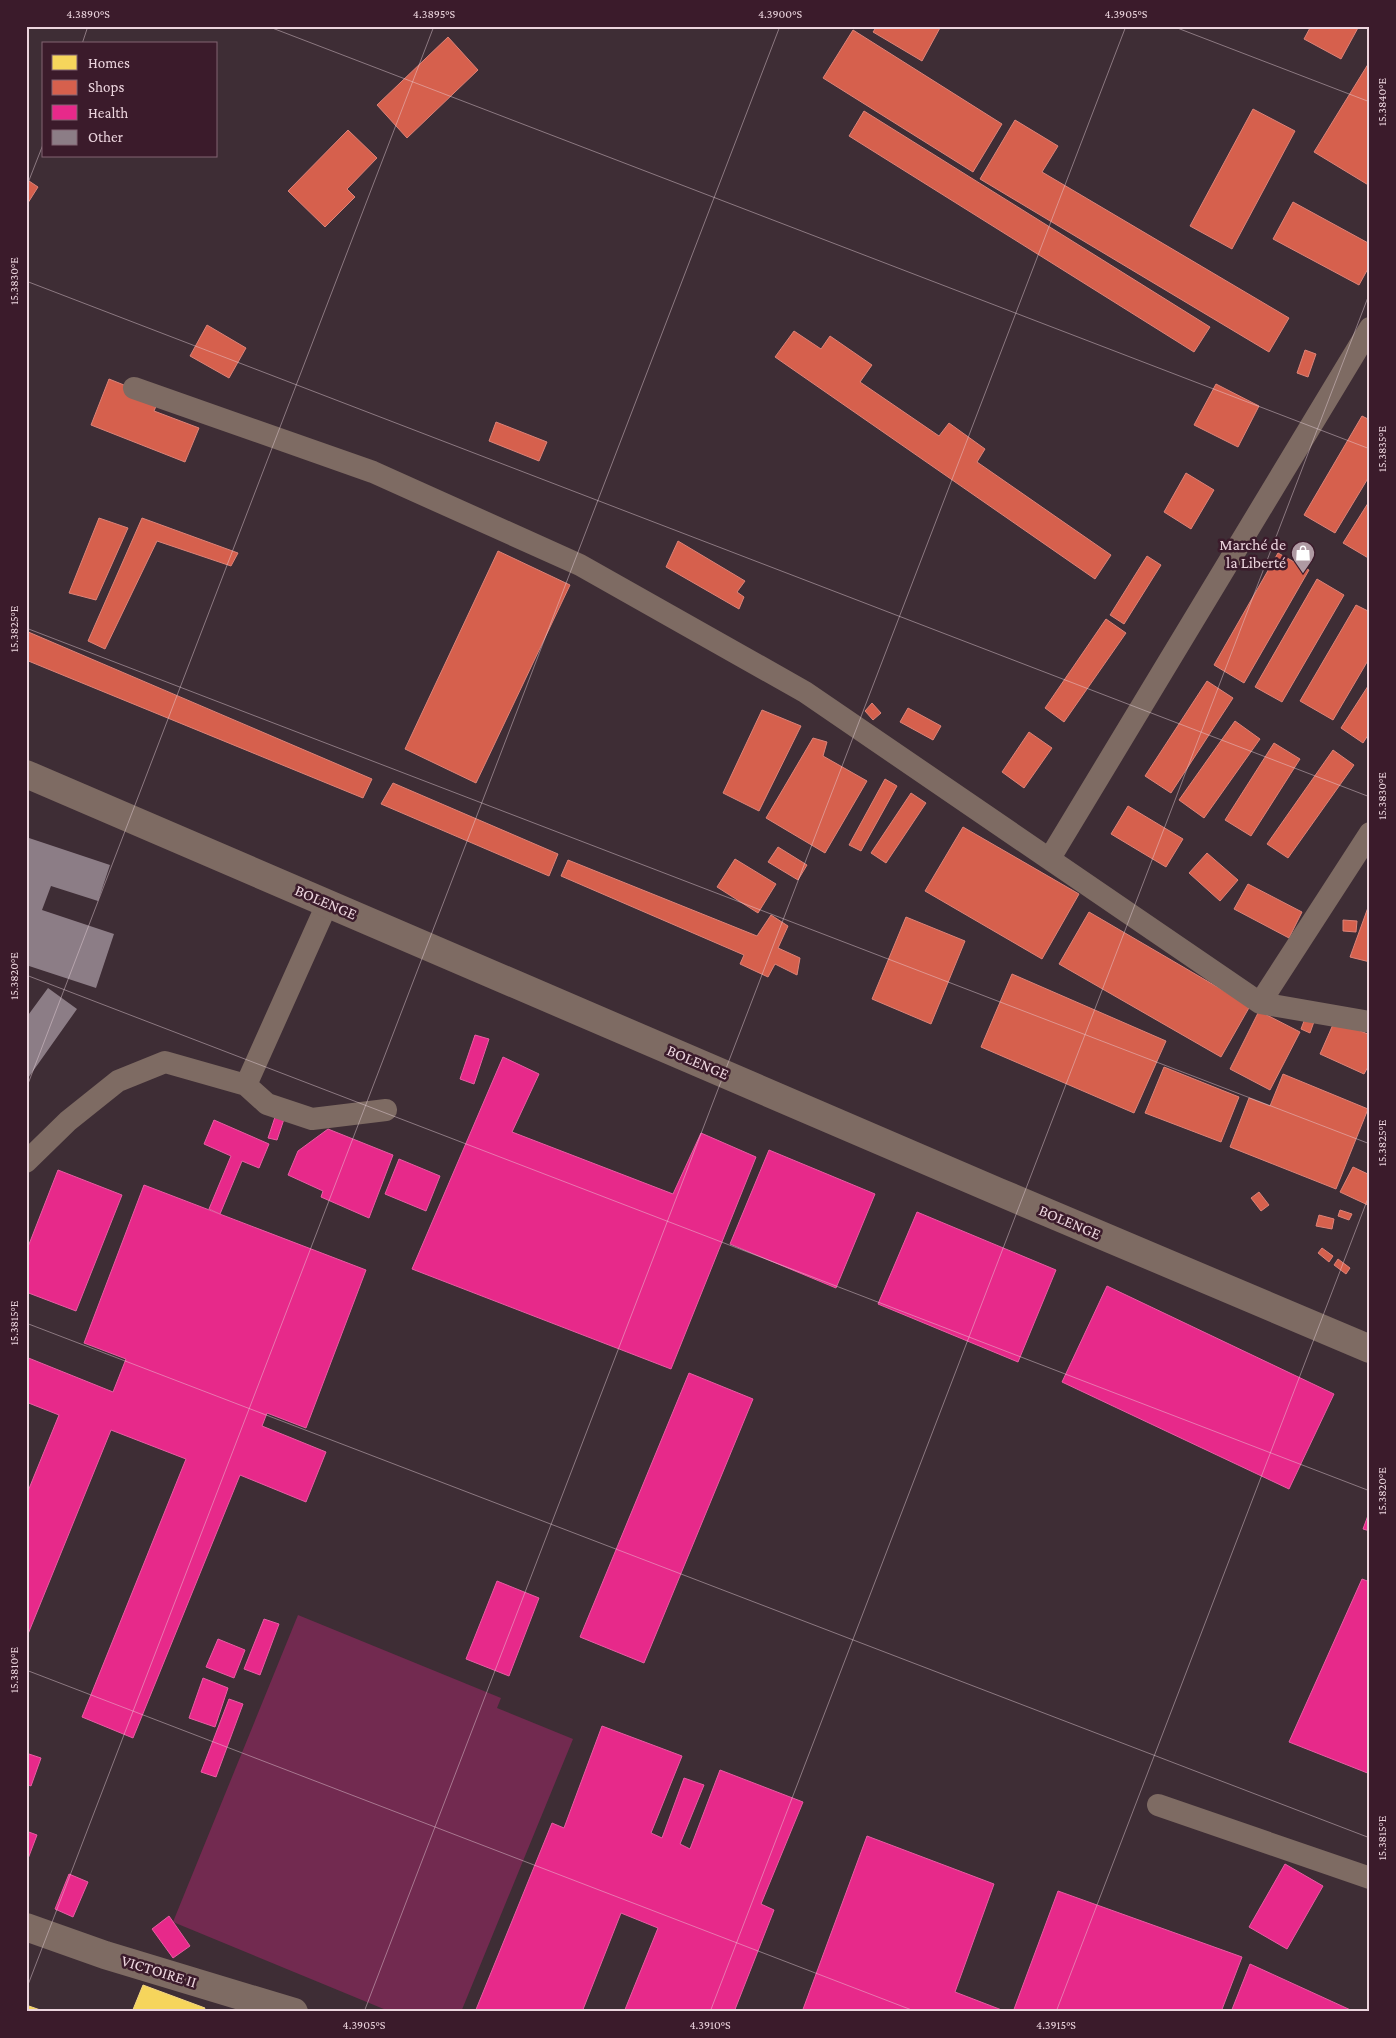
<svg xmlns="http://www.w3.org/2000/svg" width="1396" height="2038" font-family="'Crimson Pro',serif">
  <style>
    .green { fill: #722a50 }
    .homes { fill: #f6d55c; stroke: #f3d583 }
    .shops { fill: #d6604d; stroke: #dd8378 }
    .health { fill: #e7298a; stroke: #e85da3 }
    .building { fill: #8c7d86 }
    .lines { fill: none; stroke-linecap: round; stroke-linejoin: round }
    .service { stroke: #7e6b63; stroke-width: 22 }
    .minor { stroke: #7e6b63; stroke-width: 28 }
    .ticks { fill: none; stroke: #ecd5de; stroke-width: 1; stroke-opacity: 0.45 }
    .labels { text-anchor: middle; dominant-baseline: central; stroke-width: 5; stroke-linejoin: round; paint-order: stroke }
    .poi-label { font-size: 16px; fill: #ecd5de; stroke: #3b1b2b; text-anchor: end }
    .street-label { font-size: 16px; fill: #ecd5de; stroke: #3b1b2b }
    .neatline { fill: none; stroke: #ecd5de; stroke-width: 2 }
    .ticks-label { font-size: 12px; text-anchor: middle; fill: #ecd5de }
  </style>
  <rect width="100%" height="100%" fill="#3e2d35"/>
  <path class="green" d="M 298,1615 L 501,1698 L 497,1708 L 573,1739 L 461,2012 L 391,2012 L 173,1922 Z"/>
  <path class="homes" d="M 143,1985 L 205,2008 L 203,2012 L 132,2012 Z
    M 26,2005 L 46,2012 L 26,2012 Z"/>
  <path class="shops" d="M 877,26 L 941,26 L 922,61 L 873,32 Z
    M 1311,26 L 1359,26 L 1341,59 L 1304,39 Z
    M 853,30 L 1002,124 L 973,172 L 823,78 Z
    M 448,37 L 478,70 L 407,138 L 377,105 Z
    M 1370,61 L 1370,186 L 1314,152 Z
    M 1253,109 L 1295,131 L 1232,249 L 1190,226 Z
    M 864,111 L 1210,327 L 1194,352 L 849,136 Z
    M 1015,120 L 1058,146 L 1042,172 L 1289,318 L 1269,352 L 980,179 Z
    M 348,130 L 377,158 L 347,189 L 355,197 L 325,227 L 288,191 Z
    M 26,179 L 38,187 L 26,206 Z
    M 1293,202 L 1370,244 L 1370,265 L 1359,285 L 1273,239 Z
    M 207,325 L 246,348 L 229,378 L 190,356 Z
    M 794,331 L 821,349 L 830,336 L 872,365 L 860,382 L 939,436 L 949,423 L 985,449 L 977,462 L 1111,555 L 1095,579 L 775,357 Z
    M 1305,350 L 1316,354 L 1308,377 L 1297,373 Z
    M 109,379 L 159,399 L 154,411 L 199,428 L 185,462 L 91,425 Z
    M 1216,384 L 1259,406 L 1238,447 L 1194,425 Z
    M 1362,416 L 1370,420 L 1370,475 L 1335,533 L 1304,515 Z
    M 496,422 L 547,442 L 539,461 L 489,441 Z
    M 1186,473 L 1214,490 L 1191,529 L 1164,512 Z
    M 1370,500 L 1370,559 L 1343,543 Z
    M 99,518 L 128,528 L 96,600 L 69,593 Z
    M 142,518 L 238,553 L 231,566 L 157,541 L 105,649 L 88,641 Z
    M 678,541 L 745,581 L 737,592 L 744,597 L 739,609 L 666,567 Z
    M 498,551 L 570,585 L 476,783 L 405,749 Z
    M 1278,553 L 1309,570 L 1244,683 L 1214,665 Z
    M 1147,556 L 1161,565 L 1124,624 L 1110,615 Z
    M 1317,579 L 1344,595 L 1282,702 L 1255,687 Z
    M 1356,605 L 1370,612 L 1370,657 L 1333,720 L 1300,701 Z
    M 1106,619 L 1126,633 L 1064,722 L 1045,708 Z
    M 26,631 L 372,779 L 363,798 L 26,660 Z
    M 1207,681 L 1233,698 L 1171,793 L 1145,776 Z
    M 1370,683 L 1370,732 L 1363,743 L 1341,728 Z
    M 872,703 L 881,713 L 873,720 L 865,711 Z
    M 908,708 L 941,726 L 933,740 L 900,722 Z
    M 762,710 L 801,726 L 759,811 L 723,793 Z
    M 1235,721 L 1260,739 L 1204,818 L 1179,800 Z
    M 1029,732 L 1052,748 L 1024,788 L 1002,772 Z
    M 813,738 L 827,742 L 823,756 L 867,781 L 825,853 L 766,818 Z
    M 1274,743 L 1300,759 L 1251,836 L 1225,820 Z
    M 1333,750 L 1354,765 L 1288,858 L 1267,844 Z
    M 885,779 L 897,786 L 861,851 L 849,845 Z
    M 393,783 L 558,854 L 549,876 L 381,804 Z
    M 911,793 L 926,803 L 886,863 L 871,853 Z
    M 1128,806 L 1183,839 L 1166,867 L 1111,834 Z
    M 963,827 L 1079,894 L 1042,959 L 925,891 Z
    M 778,847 L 807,865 L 798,880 L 768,862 Z
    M 1207,853 L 1238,880 L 1220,901 L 1189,873 Z
    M 735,859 L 776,884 L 758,913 L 717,887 Z
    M 568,860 L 757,936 L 771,915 L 788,926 L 778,948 L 800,958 L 797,975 L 775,964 L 768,977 L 740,964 L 744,955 L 561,876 Z
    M 1248,884 L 1302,912 L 1289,938 L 1234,909 Z
    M 1370,902 L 1370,962 L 1350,957 Z
    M 1089,912 L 1250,1006 L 1221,1057 L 1059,964 Z
    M 906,917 L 965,941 L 931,1024 L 872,999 Z
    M 1343,920 L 1357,921 L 1356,932 L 1343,931 Z
    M 1012,974 L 1166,1041 L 1134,1113 L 981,1047 Z
    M 1259,1011 L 1300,1032 L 1270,1090 L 1230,1069 Z
    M 1307,1013 L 1316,1016 L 1310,1033 L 1301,1029 Z
    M 1335,1020 L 1370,1035 L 1370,1063 L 1364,1074 L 1320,1054 Z
    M 1164,1067 L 1239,1097 L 1221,1142 L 1145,1113 Z
    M 1283,1074 L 1368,1109 L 1336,1189 L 1230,1147 L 1249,1098 L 1270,1106 Z
    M 1353,1167 L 1370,1175 L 1370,1206 L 1340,1192 Z
    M 1259,1192 L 1269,1205 L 1261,1211 L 1251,1198 Z
    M 1340,1210 L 1352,1214 L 1349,1220 L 1338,1216 Z
    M 1319,1215 L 1334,1219 L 1332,1229 L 1316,1226 Z
    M 1322,1248 L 1333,1256 L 1329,1262 L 1318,1253 Z
    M 1338,1259 L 1350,1268 L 1346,1274 L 1334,1265 Z"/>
  <path class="health" d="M 475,1035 L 489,1039 L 474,1084 L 460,1079 Z
    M 503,1057 L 539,1074 L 512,1132 L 673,1194 L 701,1133 L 756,1157 L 671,1369 L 412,1269 Z
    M 277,1111 L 286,1113 L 277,1140 L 268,1138 Z
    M 214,1120 L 269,1144 L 259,1168 L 242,1161 L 220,1214 L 209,1209 L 231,1156 L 204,1144 Z
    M 328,1129 L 393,1155 L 369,1218 L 321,1197 L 323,1191 L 288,1175 L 298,1151 Z
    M 769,1150 L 875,1194 L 836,1288 L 730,1244 Z
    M 399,1159 L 440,1176 L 426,1211 L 385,1194 Z
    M 58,1170 L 122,1195 L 76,1311 L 26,1292 L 26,1252 Z
    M 144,1185 L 366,1270 L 306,1428 L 267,1413 L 262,1426 L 326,1452 L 306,1502 L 240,1475 L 133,1738 L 82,1717 L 186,1459 L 111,1430 L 26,1639 L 26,1496 L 59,1415 L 26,1402 L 26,1357 L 113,1392 L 126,1359 L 84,1343 Z
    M 917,1212 L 1056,1270 L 1018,1362 L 878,1304 Z
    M 1107,1286 L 1334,1394 L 1289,1489 L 1062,1382 Z
    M 689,1373 L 753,1399 L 644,1663 L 580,1637 Z
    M 1370,1510 L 1370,1531 L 1363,1529 Z
    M 1362,1579 L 1370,1582 L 1370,1774 L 1289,1742 Z
    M 497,1581 L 539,1598 L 509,1676 L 466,1659 Z
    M 264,1619 L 279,1624 L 260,1675 L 244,1669 Z
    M 218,1639 L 245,1650 L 234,1678 L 206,1667 Z
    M 203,1678 L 228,1688 L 215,1727 L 189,1718 Z
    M 229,1699 L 243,1704 L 216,1777 L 201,1772 Z
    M 602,1726 L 682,1756 L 651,1833 L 662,1838 L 684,1778 L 704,1785 L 680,1844 L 690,1849 L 720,1770 L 803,1802 L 761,1904 L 774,1910 L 734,2012 L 624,2012 L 658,1928 L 621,1913 L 582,2012 L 475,2012 L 552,1823 L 564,1828 Z
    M 26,1753 L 41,1758 L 31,1786 L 26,1784 Z
    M 26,1831 L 37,1835 L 26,1864 Z
    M 867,1836 L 994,1884 L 955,1992 L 1007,2012 L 802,2012 Z
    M 1285,1864 L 1323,1886 L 1287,1949 L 1249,1927 Z
    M 69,1874 L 88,1882 L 73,1917 L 55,1909 Z
    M 1058,1891 L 1242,1957 L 1221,2012 L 1013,2012 Z
    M 169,1916 L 190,1946 L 173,1958 L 152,1929 Z
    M 1250,1964 L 1355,2012 L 1231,2012 Z"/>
  <path class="building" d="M 26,837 L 110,865 L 98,901 L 51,886 L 42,910 L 114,934 L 96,988 L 26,965 Z
    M 48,988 L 77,1009 L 26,1081 L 26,1018 Z"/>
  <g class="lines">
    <path class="service" d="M 134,388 L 373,472 L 580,565 L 805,692 L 1260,1003 L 1370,1022
      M 1050,858 L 1370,328
      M 328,902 L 246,1085 L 267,1104 L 312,1119 L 386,1110
      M 1260,1003 L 1370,833
      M 26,1162 L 68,1121 L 118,1081 L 165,1062 L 246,1085
      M 1158,1805 L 1370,1878"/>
    <path class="minor" d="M 26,774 L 999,1192 L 1370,1349
      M 26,1927 L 105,1955 L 294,2012"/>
  </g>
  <path class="ticks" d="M 267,26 L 1370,449M 1172,26 L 1370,102M 82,44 L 88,26M 26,188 L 44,142M 26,281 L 1370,797M 26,628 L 1370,1144M 26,975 L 1370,1491M 26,1089 L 434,26M 26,1323 L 1370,1838M 26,1670 L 917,2012M 26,1990 L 780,26M 364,2012 L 1126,26M 710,2012 L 1370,292M 1056,2012 L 1370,1193"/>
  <defs>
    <g id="shop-pin" transform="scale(1.25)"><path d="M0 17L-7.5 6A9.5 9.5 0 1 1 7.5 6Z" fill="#af9aa3" stroke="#3b1b2b"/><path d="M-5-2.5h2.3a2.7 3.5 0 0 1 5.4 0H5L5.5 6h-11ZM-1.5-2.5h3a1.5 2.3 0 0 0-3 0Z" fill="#fff"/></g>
  </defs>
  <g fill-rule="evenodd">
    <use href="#shop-pin" x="1303" y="553"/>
  </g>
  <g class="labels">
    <g class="poi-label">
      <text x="1286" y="544">Marché de<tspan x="1286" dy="18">la Liberté</tspan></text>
    </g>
    <g class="street-label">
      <text transform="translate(326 902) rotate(23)">BOLENGE</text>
      <text transform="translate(698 1062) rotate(23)">BOLENGE</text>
      <text transform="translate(1070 1222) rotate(23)">BOLENGE</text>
      <text transform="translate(159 1971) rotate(17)">VICTOIRE II</text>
    </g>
  </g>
  <rect width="1396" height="2038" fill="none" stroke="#3b1b2b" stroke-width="55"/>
  <rect x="42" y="42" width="175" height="115" fill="#3b1b2b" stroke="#826573"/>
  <rect x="52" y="55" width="25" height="15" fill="#f6d55c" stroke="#826573"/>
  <text x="88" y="68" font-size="15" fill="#ecd5de">Homes</text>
  <rect x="52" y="80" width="25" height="15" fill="#d6604d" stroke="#826573"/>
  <text x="88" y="92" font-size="15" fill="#ecd5de">Shops</text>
  <rect x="52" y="105" width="25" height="15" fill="#e7298a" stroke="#826573"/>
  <text x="88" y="118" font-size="15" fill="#ecd5de">Health</text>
  <rect x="52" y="130" width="25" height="15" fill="#8c7d86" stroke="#826573"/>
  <text x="88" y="142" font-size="15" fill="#ecd5de">Other</text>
  <rect x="28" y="28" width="1340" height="1982" class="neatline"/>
  <g class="ticks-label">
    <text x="88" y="18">4.3890°S</text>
    <text x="434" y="18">4.3895°S</text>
    <text x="780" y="18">4.3900°S</text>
    <text x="1126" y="18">4.3905°S</text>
    <text transform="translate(1382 102) rotate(-90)" y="4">15.3840°E</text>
    <text transform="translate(14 281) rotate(-90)" y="4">15.3830°E</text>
    <text transform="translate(1382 449) rotate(-90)" y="4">15.3835°E</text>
    <text transform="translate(14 629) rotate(-90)" y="4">15.3825°E</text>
    <text transform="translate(1382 796) rotate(-90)" y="4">15.3830°E</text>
    <text transform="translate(14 976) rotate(-90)" y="4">15.3820°E</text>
    <text transform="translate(1382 1143) rotate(-90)" y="4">15.3825°E</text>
    <text transform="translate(14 1323) rotate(-90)" y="4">15.3815°E</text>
    <text transform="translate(1382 1491) rotate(-90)" y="4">15.3820°E</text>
    <text transform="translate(14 1670) rotate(-90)" y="4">15.3810°E</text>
    <text transform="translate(1382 1838) rotate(-90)" y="4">15.3815°E</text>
    <text x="364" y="2029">4.3905°S</text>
    <text x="710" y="2029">4.3910°S</text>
    <text x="1056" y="2029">4.3915°S</text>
  </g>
</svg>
